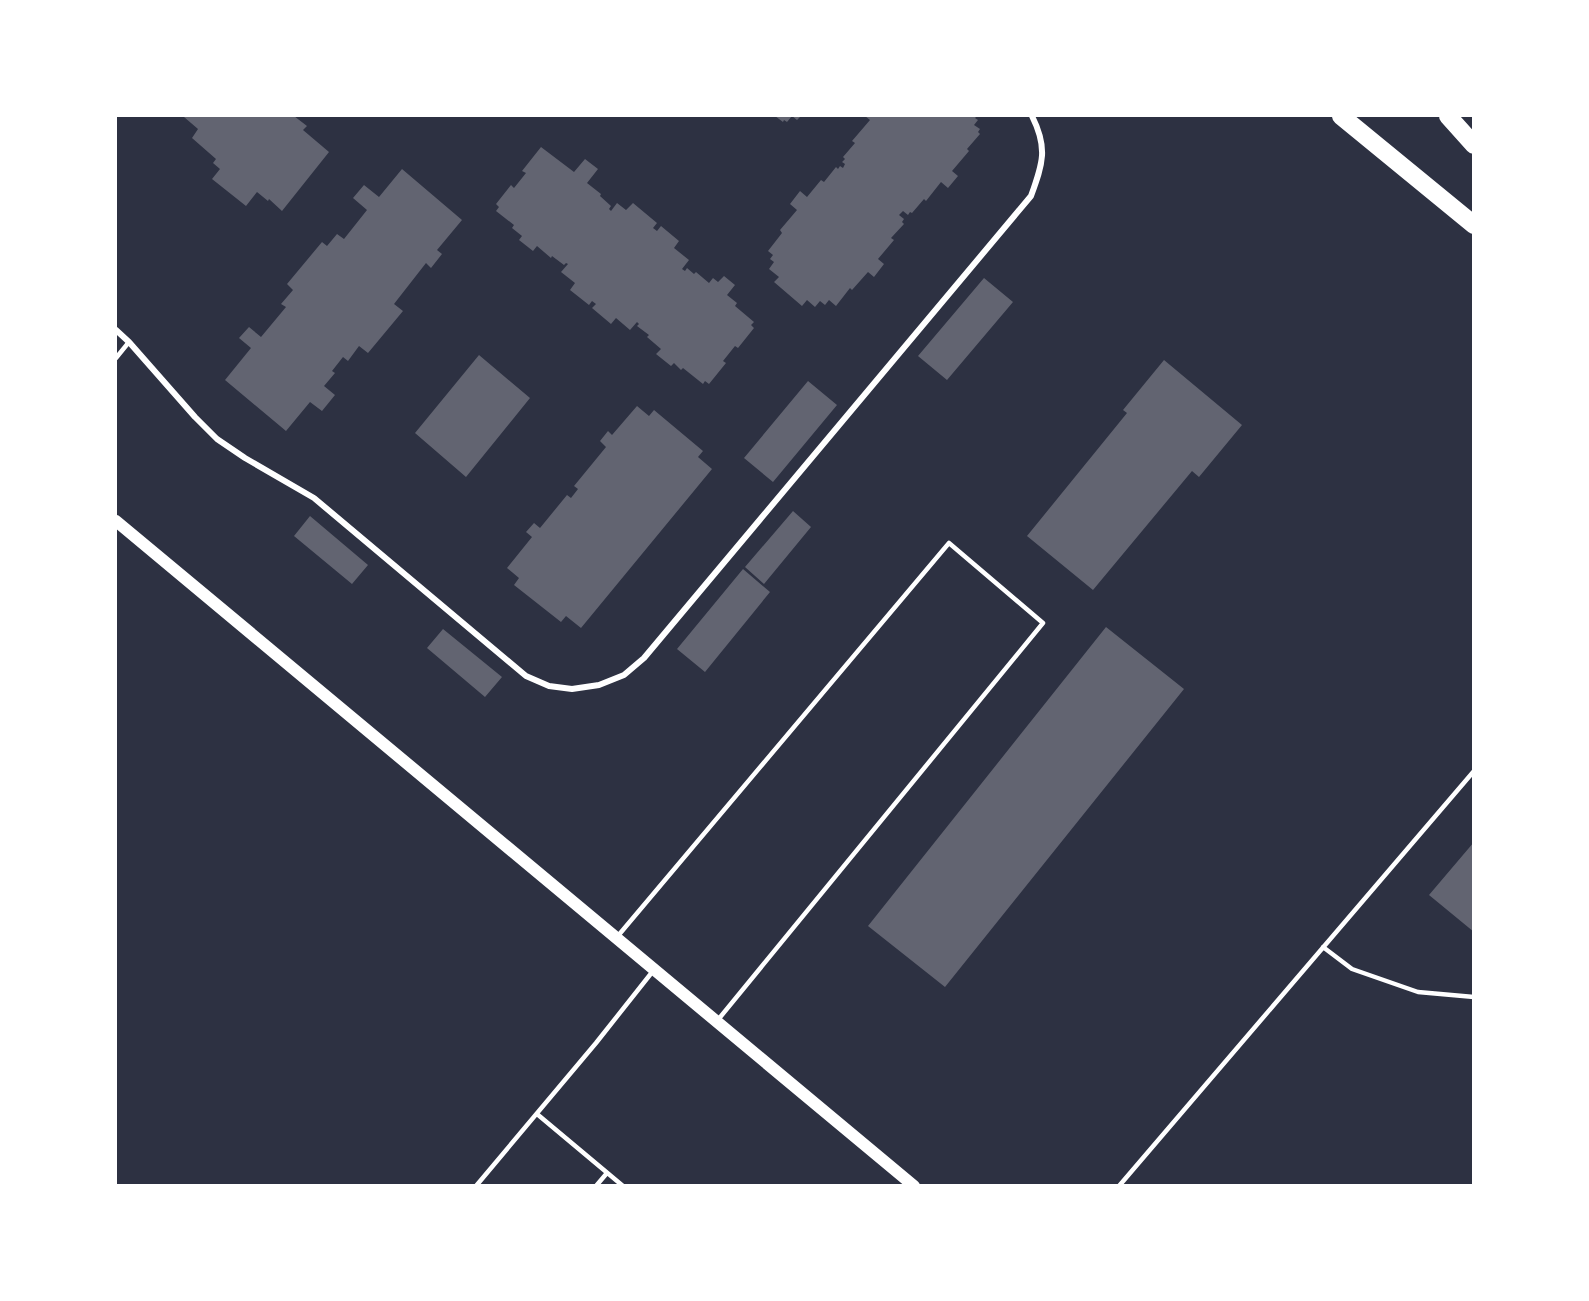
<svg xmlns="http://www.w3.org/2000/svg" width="1589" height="1301" font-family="'Space Grotesk',sans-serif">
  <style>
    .building { fill: #626471 }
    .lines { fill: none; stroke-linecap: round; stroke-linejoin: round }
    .service { stroke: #fff; stroke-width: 4.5 }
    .minor { stroke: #fff; stroke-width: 6 }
    .secondary { stroke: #fff; stroke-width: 12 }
    .motorway { stroke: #fff; stroke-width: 18 }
  </style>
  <rect width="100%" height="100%" fill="#2d3142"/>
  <path class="building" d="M 186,116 L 294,116 L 307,126 L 303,130 L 329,152 L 282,211 L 269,199 L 268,201 L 257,192 L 246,206 L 212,179 L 220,169 L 213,163 L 216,159 L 192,138 L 198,129 L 184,117 Z
    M 775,116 L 801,116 L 797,120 L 792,116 L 787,122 L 784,120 L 783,122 Z
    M 865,116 L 977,116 L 975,118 L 978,120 L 974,125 L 980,129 L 978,132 L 980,134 L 967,149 L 969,151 L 952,171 L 958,176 L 948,188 L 941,182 L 926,201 L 924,199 L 912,213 L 910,212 L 908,215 L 903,211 L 899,215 L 904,219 L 902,222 L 904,224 L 891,238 L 894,240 L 878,259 L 884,264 L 874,277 L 868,272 L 852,290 L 850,288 L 836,306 L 829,300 L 825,305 L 820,301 L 815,307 L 807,300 L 802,306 L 774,282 L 779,277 L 769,269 L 774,262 L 770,259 L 773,255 L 768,251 L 782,233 L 780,230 L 797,210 L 790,204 L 800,191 L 807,197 L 821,180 L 824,182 L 836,167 L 838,169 L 840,166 L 843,168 L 845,164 L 842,162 L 845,159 L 843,157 L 855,143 L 852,141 L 870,120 Z
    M 541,147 L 574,172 L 585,159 L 598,169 L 587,183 L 601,194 L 600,196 L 611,206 L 609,209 L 611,211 L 617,203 L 626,210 L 633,203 L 657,223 L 653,228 L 657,231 L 661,226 L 679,241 L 674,248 L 689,260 L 682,269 L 685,271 L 687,268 L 694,274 L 696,272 L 709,283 L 713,278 L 718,282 L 724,276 L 735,285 L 727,295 L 737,303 L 735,306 L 754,322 L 751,325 L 754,328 L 738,348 L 735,346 L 723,361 L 726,363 L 709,384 L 705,381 L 703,384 L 683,368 L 681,370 L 674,363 L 671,366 L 656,354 L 661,349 L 647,337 L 649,335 L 637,326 L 639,324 L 637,322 L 630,330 L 616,318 L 611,324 L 592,308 L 596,304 L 592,301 L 589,305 L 570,290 L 575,283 L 561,272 L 568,264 L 566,263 L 564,265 L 552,256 L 551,258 L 537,246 L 533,251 L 519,240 L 522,236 L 512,228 L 514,225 L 496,211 L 499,207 L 496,204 L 511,185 L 514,188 L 526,173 L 522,171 Z
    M 402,169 L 462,220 L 437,250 L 442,254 L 431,268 L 426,263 L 394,304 L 403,311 L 368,353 L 359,346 L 348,361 L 343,357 L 332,371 L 335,373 L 324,386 L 335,395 L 322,411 L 310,402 L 286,431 L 225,380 L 251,348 L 239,338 L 249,327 L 261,337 L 286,307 L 281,304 L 293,290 L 287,284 L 322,242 L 327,246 L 337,234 L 344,239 L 367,210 L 353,198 L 364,185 L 379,197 Z
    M 984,278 L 1013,302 L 947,380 L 918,356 Z
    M 479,355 L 530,398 L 466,477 L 415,433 Z
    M 1164,360 L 1242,425 L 1199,477 L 1192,471 L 1093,590 L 1027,536 L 1127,413 L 1123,410 Z
    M 808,381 L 837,405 L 773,482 L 744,458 Z
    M 637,406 L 649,416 L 654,410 L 703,451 L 698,457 L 712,469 L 581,628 L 566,616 L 561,622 L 514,585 L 519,578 L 507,568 L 532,537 L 526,532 L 534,523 L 540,528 L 567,495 L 571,498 L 578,489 L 574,486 L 606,447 L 600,441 L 608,431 L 612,435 Z
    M 793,511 L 811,527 L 764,584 L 745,567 Z
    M 310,516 L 368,565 L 352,584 L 294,536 Z
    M 743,569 L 770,592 L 705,672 L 677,649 Z
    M 1106,627 L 1184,689 L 945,987 L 868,926 Z
    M 443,629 L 502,677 L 485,697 L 427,648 Z
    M 1474,842 L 1474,932 L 1429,895 Z"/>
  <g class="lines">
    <path class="service" d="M 116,358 L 129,342
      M 617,937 L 949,543 L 1043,623 L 717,1021
      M 1323,947 L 1352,969 L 1418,992 L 1474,997
      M 537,1114 L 623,1186
      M 476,1186 L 596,1043 L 653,971
      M 596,1186 L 607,1173
      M 1119,1186 L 1474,771"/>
    <path class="minor" d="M 116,330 L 129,342 L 195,417 L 217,439 L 245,458 L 314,498 L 526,676 L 549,686 L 572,689 L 599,685 L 624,675 L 644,658 L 1031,196 C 1043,163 1048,148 1032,116"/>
    <path class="secondary" d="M 116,521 L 914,1186"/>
    <path class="motorway" d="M 1341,116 L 1474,225
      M 1448,116 L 1474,145"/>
  </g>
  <rect width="1589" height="1301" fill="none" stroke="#ffffff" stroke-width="234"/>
</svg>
